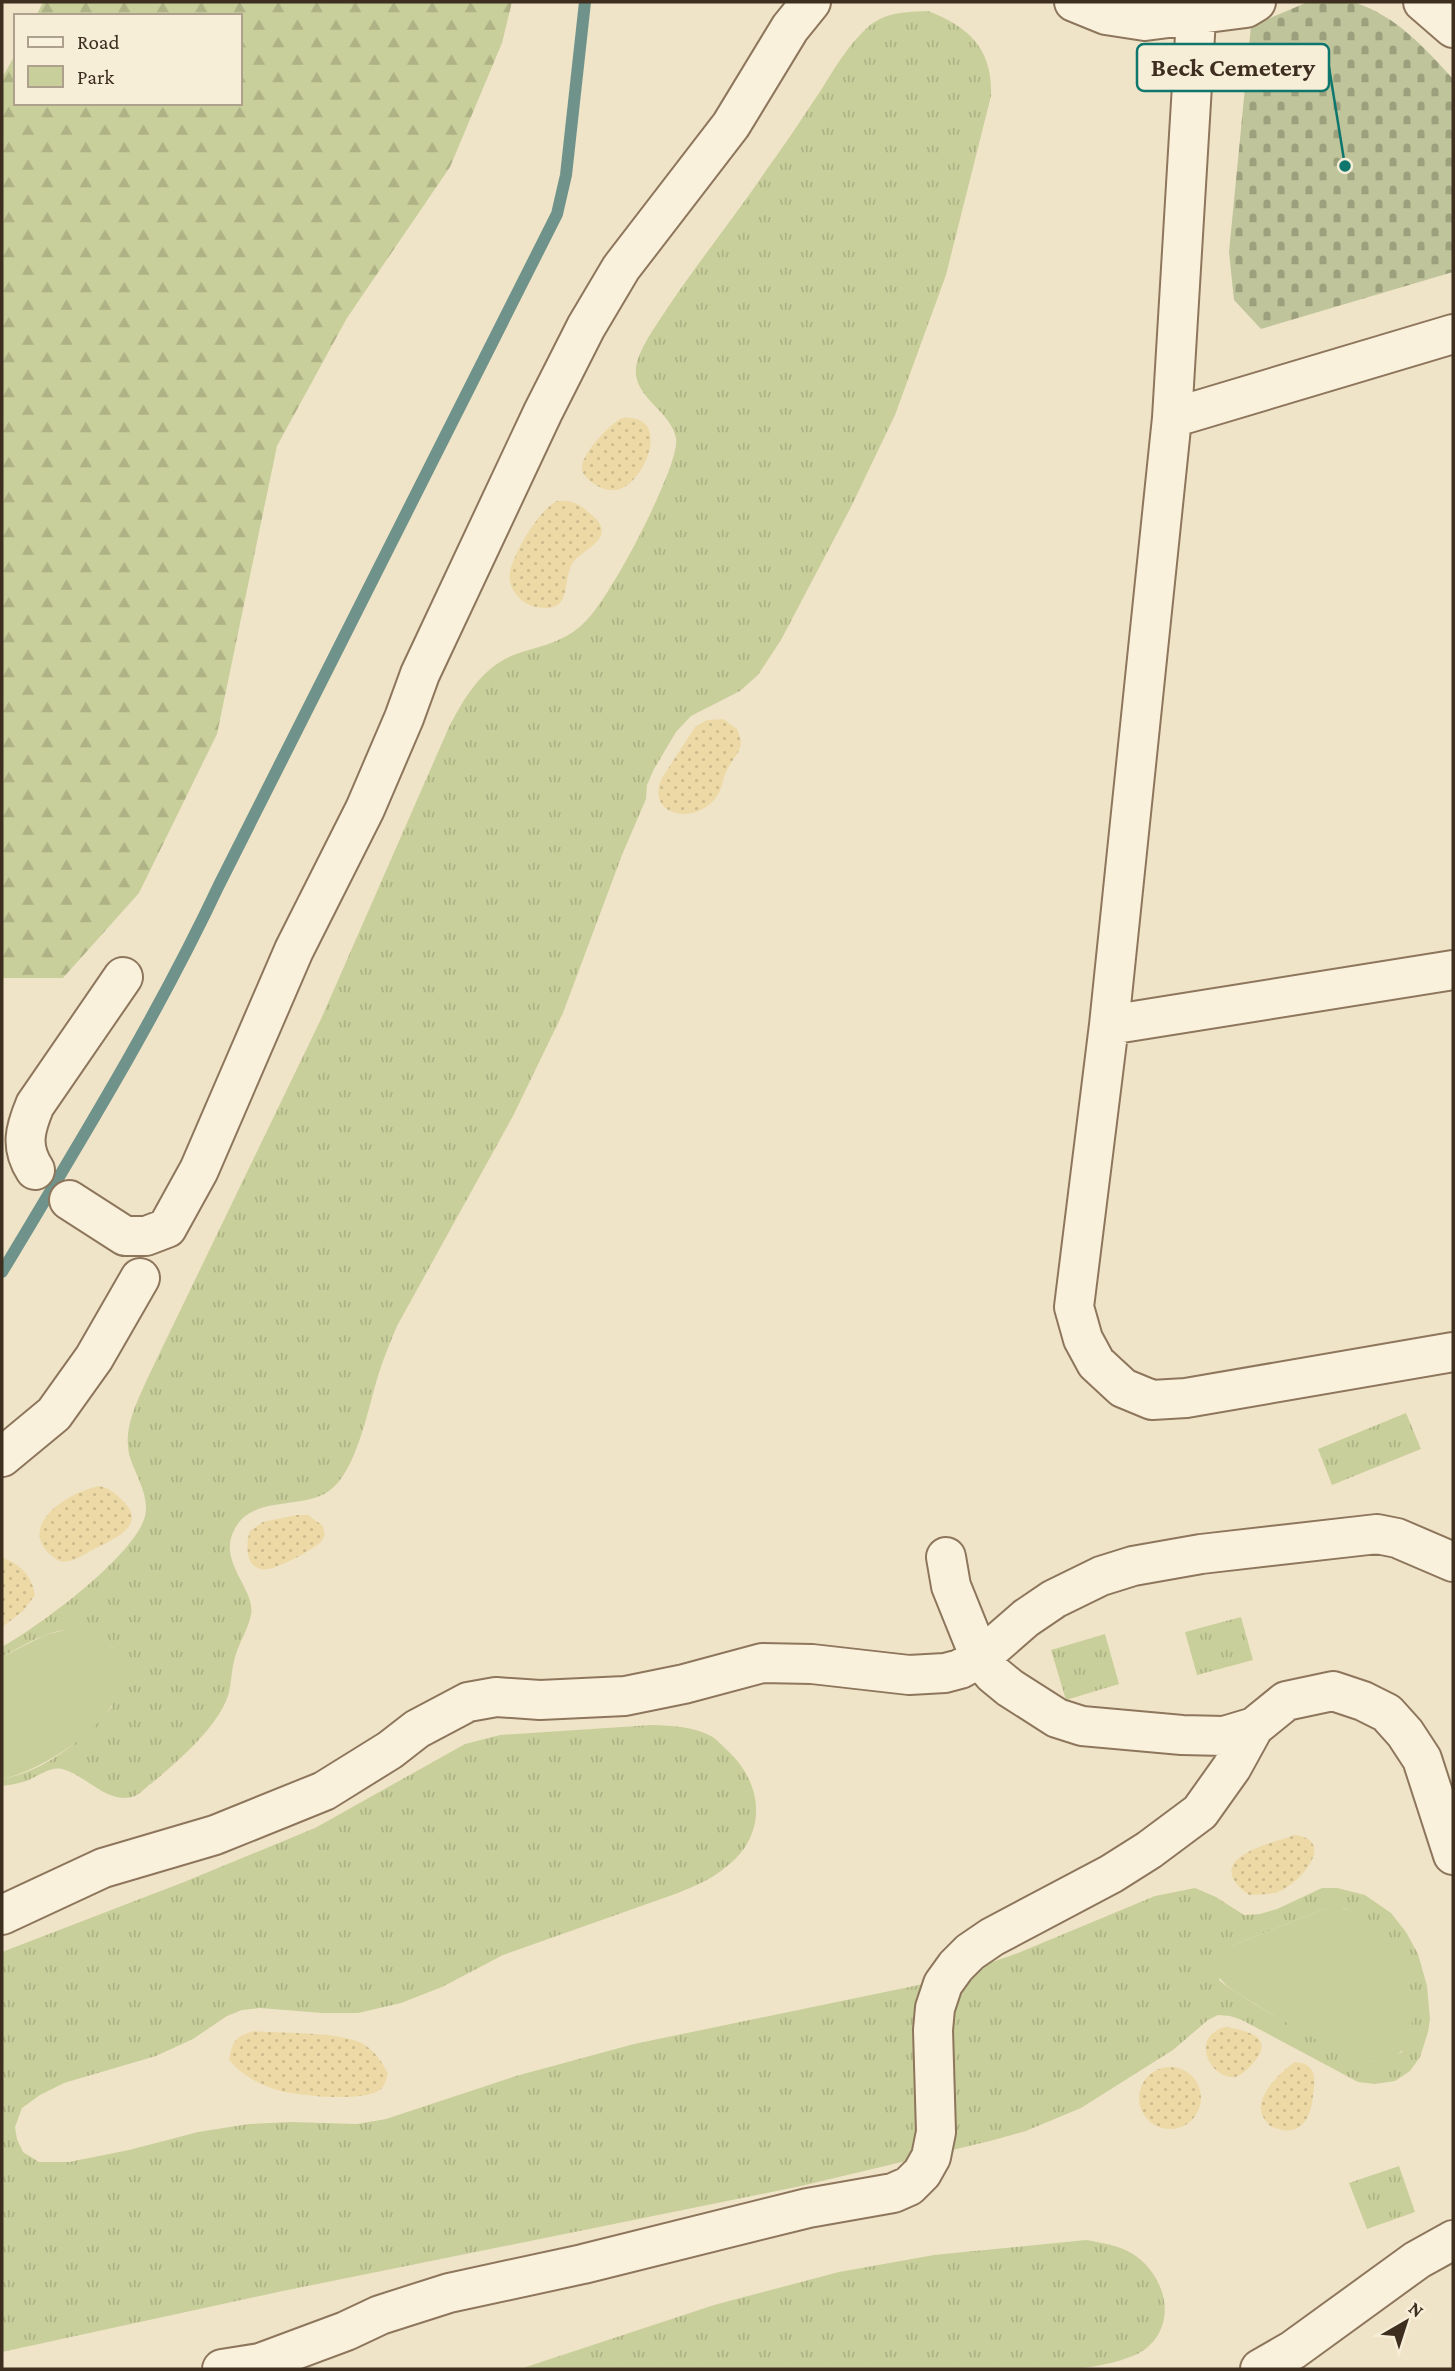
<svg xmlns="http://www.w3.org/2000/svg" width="1455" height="2371" font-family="'Crimson Pro',serif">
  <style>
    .grass { fill: url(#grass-tufts); fill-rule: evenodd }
    .forest { fill: url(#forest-firs) }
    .sand { fill: url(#sand-dots) }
    .cemetery { fill: url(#cemetery-stones) }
    .park { fill: #c9cf9b }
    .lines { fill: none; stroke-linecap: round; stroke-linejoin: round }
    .stream { stroke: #6f938a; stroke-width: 12 }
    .minor-casing { stroke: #8d765c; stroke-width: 42 }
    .minor { stroke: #faf1dc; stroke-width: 38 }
    .leader { fill: none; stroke: #0f766e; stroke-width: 2.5 }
    .callout-dot { fill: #0f766e; stroke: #f7eed8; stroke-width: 2.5 }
    .callout { fill: #f7eed8; stroke: #0f766e; stroke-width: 2.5 }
    .callout-label { font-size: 26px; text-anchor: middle; font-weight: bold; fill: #3d2e20 }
  </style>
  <defs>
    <pattern id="grass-tufts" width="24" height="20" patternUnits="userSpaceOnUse" patternTransform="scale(1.75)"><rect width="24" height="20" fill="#c9cf9b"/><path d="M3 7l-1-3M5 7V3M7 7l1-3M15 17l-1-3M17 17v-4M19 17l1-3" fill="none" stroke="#aeb285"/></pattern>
    <pattern id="forest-firs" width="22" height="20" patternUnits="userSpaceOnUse" patternTransform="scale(1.75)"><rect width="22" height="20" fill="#c9cf9b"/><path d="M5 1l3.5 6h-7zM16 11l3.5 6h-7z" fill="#aeb285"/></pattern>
    <pattern id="sand-dots" width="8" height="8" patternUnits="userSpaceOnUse" patternTransform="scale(1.75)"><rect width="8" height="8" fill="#ecd9a5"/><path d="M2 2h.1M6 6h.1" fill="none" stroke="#cbbb8e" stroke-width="1.8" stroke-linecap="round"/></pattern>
    <pattern id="cemetery-stones" width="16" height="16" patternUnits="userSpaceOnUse" patternTransform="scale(1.75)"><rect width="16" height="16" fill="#bfc49a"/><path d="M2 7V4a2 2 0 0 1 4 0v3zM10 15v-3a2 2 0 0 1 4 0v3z" fill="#9ca07d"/></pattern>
  </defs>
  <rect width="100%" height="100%" fill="#f0e4c8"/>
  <path class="grass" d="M 928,11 C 970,27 993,50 991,96 L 946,275 L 895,415 L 851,507 L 781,640 L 758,675 L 740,691 L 691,716 L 676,732 L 654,769 L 647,785 L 646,799 L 622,855 L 563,1013 L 513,1116 L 397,1326 C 390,1343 383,1359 378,1376 C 368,1408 357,1471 329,1491 C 301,1511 247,1493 232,1535 C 221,1565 256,1591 251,1615 C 248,1629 240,1641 236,1654 C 231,1668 232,1683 228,1696 C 217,1728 177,1762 152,1783 C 147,1786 140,1794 135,1796 C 108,1806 85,1774 62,1769 C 49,1766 35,1779 23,1782 C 16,1784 9,1785 2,1786 L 2,1779 C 46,1771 82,1740 112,1707 L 113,1648 C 78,1611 39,1637 2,1657 L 2,1647 C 38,1627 135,1556 145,1516 C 150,1495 134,1473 129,1454 C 123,1426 139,1398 150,1373 L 321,1019 L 449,727 C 465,696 484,664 519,653 C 538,647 557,643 573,632 C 592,619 604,597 616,578 C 630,556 680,461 676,438 C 670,408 628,396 637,362 C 643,342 658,323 668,307 C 700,260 735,216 767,169 C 786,143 803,117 821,90 C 834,69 849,44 868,27 C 885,12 907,12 928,11 Z
    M 1406,1413 L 1421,1449 L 1332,1485 L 1318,1449 Z
    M 1241,1617 L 1253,1660 L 1197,1675 L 1185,1632 Z
    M 1105,1634 L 1119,1684 L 1066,1700 L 1051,1650 Z
    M 652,1725 C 673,1726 692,1726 711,1736 C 717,1739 722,1746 727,1750 C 764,1784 768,1835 726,1867 C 712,1879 695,1886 678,1893 L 503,1955 L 442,1987 L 401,2003 L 358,2013 L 322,2013 L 260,2008 L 242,2010 L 227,2016 L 193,2039 L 156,2056 L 64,2083 L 40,2095 L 22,2108 L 15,2127 L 17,2139 L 23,2152 L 39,2162 L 69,2162 L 129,2150 L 198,2132 L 249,2124 L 291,2122 L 357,2124 L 386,2119 L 516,2076 L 634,2044 L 938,1981 L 1018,1953 L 1155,1896 L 1195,1888 L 1216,1897 L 1244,1915 L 1260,1914 L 1277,1909 L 1322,1888 L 1337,1888 L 1365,1895 L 1391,1913 L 1406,1932 L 1418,1954 L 1427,1986 L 1430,2019 L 1428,2032 L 1420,2057 L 1410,2071 L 1395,2081 L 1375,2084 L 1358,2082 L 1242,2020 L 1230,2016 L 1218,2015 L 1208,2020 L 1173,2050 L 1081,2108 L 1026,2131 L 990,2141 L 801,2186 L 278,2292 L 2,2352 L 2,1952 L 184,1882 L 315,1828 L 465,1744 L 500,1735 ZM 1344,1908 C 1388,1926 1391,1953 1408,1994 L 1410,2004 L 1402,2052 C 1392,2057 1382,2062 1371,2061 C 1348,2059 1238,1997 1219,1980 L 1231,1946 L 1324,1909 Z
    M 1399,2166 L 1415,2212 L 1367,2229 L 1349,2183 Z
    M 1086,2240 C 1102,2243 1119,2245 1133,2254 C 1166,2275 1179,2325 1144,2350 C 1126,2362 1097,2366 1076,2369 L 520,2369 L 714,2305 L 839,2272 L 934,2255 Z"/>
  <path class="forest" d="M 43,2 L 512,2 L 502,43 L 450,167 L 347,318 L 277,446 L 217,734 L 139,893 L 63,978 L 2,978 L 2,78 L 16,53 L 16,103 L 240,103 L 240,16 L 36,16 Z"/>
  <path class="sand" d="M 622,418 C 676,413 642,489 615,490 C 606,491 598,487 590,481 C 586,477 582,474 582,468 C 581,454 610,424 622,418 Z
    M 557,501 C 569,500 578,503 587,511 C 624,538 581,548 572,564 C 562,582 573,614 537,607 C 521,605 507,588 510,572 C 514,552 539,510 557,501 Z
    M 723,719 L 737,729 C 746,749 737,752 728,768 C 722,778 723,790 715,799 C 691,827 645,813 662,778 L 695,727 L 707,720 Z
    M 99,1486 C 109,1488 115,1493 122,1500 C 149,1525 114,1539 94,1549 C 83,1555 71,1564 59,1561 C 10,1530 65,1493 99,1486 Z
    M 296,1515 L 308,1515 L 323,1526 L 325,1535 L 321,1542 C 310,1551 286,1564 272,1568 C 247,1576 244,1548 250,1531 L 263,1522 Z
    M 2,1558 C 20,1563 32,1576 35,1595 L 23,1611 L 2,1627 Z
    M 1295,1835 C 1338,1841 1299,1884 1278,1892 C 1269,1895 1258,1894 1249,1895 C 1199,1859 1269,1844 1295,1835 Z
    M 1225,2027 C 1246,2030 1276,2037 1254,2062 C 1248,2069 1244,2073 1236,2077 C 1210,2080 1189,2037 1225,2027 Z
    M 254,2031 C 285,2034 331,2031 359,2042 C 373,2048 382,2061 388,2074 C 386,2080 385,2085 381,2089 C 366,2103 294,2096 274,2089 C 256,2083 241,2074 229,2060 C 233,2040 235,2037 254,2031 Z
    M 1295,2062 C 1301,2063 1306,2063 1310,2068 C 1317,2076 1314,2085 1313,2095 C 1311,2122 1298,2139 1270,2126 C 1266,2121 1262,2117 1261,2111 C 1258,2094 1281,2071 1295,2062 Z
    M1139 2098a31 31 0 1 1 62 0a31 31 0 1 1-62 0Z"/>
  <path class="cemetery" d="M 1308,2 C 1323,2 1343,0 1356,3 C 1396,16 1426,49 1453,79 L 1453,272 L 1261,329 L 1234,300 L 1229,252 L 1251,26 Z"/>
  <path class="park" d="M 72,1628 C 88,1628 100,1633 110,1645 C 160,1699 47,1771 2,1779 L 2,1657 L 45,1635 Z
    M 1338,1907 C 1357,1911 1373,1922 1386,1938 C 1410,1968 1436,2066 1370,2061 C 1340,2058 1266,2010 1237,1993 L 1226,1985 L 1215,1973 L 1217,1959 L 1231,1946 L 1324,1909 Z"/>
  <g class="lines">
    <path class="stream" d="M 2,1272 C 78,1145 156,1019 219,885 L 557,214 L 566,175 L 585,2"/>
    <g class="minor-casing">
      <path id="minor" d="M 1074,2 L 1106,15 L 1145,21 L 1246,8 L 1256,2
        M 1197,2 L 1172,418 L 1109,1025 L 1074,1307 L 1083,1339 L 1096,1363 L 1123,1388 L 1152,1400 L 1186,1398 L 1453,1352
        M 1423,2 L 1453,28
        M 1172,418 L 1453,334
        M 1109,1025 L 1453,970
        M 35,1170 C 20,1147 25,1129 35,1105 L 123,977
        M 69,1200 L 125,1236 L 146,1236 L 167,1228 L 199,1170 L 294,950 L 365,809 L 404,718 L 420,674 L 543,412 L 586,327 L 621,268 L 731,125 L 790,28 L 811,2
        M 2,1457 L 54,1414 L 94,1358 L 140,1278
        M 946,1557 L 951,1586 L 980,1658 L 993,1674 L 1010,1688 L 1057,1718 L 1082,1726 L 1182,1735 L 1224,1736 L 1254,1727
        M 2,1915 L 103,1868 L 215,1835 L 324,1791 L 390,1750 L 417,1729 L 468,1702 L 496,1697 L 540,1700 L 625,1696 L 684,1684 L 762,1663 L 812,1664 L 909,1675 L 945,1673 L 960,1669 L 980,1658 L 1026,1618 L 1054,1599 L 1101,1576 L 1133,1566 L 1201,1554 L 1377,1534 L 1397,1538 L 1453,1562
        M 222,2369 L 260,2363 L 346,2331 L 380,2315 L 449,2293 L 583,2264 L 808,2208 L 893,2193 L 909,2186 L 922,2173 L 931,2157 L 936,2132 L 933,2030 L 935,2008 L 943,1984 L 956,1966 L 970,1952 L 992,1937 L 1111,1874 L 1149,1850 L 1200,1812 L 1232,1767 L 1254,1727 L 1286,1701 L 1333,1691 L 1363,1701 L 1387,1713 L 1405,1733 L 1422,1759 L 1453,1855
        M 1260,2369 L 1293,2350 L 1417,2260 L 1453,2240"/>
    </g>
    <use href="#minor" class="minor"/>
  </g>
  <path class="leader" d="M1345 166L1329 67"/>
  <circle class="callout-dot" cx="1345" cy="166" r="7"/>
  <rect class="callout" x="1137" y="44" width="192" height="47" rx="7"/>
  <g class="callout-label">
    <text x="1233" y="76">Beck Cemetery</text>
  </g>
  <rect width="1455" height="2371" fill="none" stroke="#3d2e20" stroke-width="7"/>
  <rect x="14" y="14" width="228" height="91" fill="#f7eed8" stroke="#ada18e" stroke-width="2"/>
  <rect x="28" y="37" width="35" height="10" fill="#faf1dc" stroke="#ada18e" stroke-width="2"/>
  <text x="77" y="49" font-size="21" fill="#3d2e20">Road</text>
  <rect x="28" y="66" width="35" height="21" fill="#c9cf9b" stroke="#ada18e" stroke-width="2"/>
  <text x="77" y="84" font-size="21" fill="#3d2e20">Park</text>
  <g transform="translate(1406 2322) rotate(39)" stroke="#f7eed8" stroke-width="5" paint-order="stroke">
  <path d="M0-5L12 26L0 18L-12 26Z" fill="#3d2e20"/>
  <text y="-10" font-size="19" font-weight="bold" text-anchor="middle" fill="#3d2e20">N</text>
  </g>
</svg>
